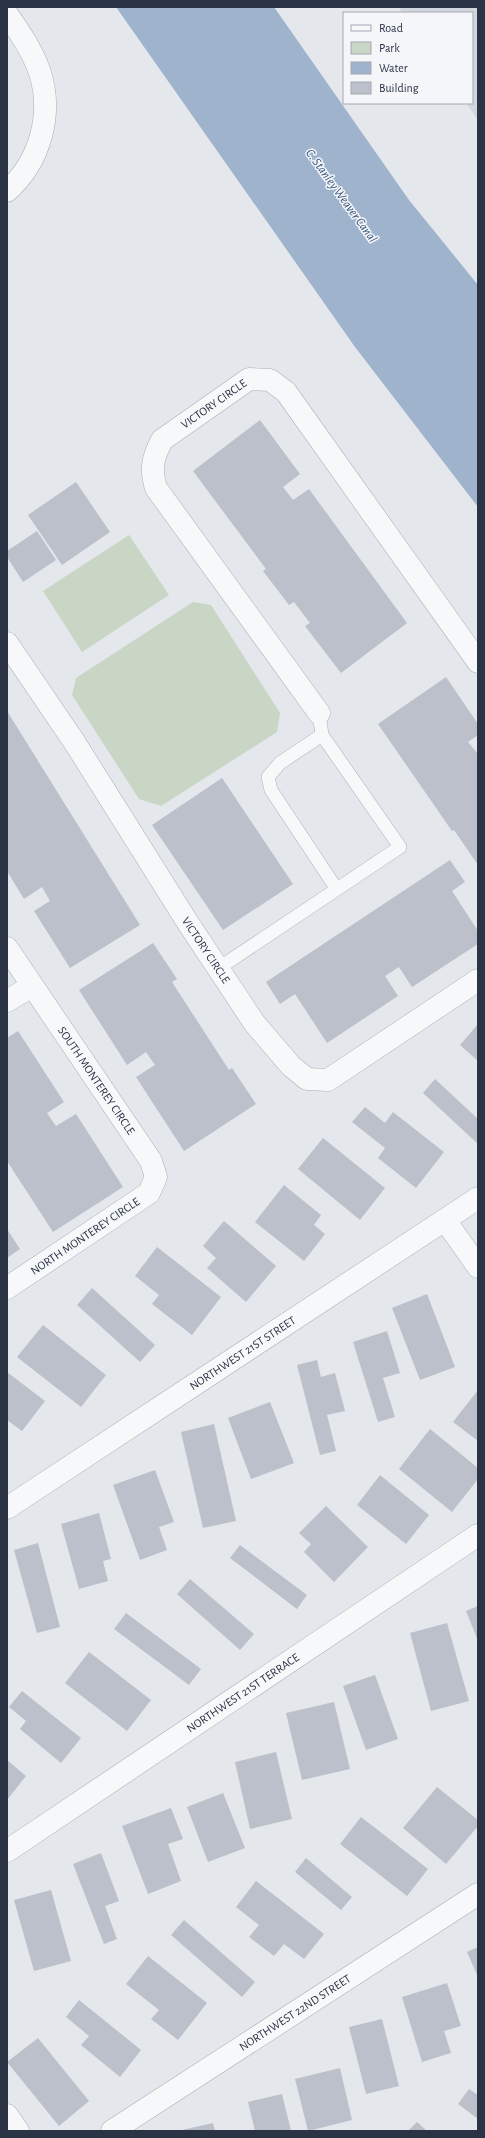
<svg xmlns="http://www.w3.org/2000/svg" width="485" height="2138" font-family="'Alegreya Sans',sans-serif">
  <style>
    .built { fill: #d2d6de }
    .green { fill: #c9d6c5 }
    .water { fill: #9fb4cc }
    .building { fill: #bbc0ca }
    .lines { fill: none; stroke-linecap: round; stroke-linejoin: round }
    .lane-casing { stroke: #a9aeb7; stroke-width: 14 }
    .street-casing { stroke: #a9aeb7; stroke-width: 23 }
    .lane { stroke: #f7f8fa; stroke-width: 13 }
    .street { stroke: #f7f8fa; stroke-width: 22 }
    .labels { text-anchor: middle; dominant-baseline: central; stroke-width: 3; stroke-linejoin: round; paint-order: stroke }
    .street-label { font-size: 12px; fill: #2b3445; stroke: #f4f6f9 }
    .water-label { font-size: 13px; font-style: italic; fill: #34527a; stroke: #f4f6f9 }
  </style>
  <rect width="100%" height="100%" fill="#e4e7ec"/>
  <path class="built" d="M 398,7 L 478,7 L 478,120 L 466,103 L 472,103 L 472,13 L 403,13 Z"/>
  <path class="green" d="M 129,535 L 169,595 L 82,652 L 43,591 Z
    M 193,602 L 211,605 L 280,713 L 277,732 L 161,806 L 139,799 L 72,695 L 76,678 Z"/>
  <path class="water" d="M 116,7 L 274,7 L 409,200 L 478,285 L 478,507 L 355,347 Z"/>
  <path class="building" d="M 260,420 L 300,474 L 283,487 L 293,500 L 309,489 L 407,623 L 341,673 L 305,626 L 310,623 L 294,602 L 289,605 L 263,571 L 266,569 L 193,471 Z
    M 76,482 L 110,532 L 62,565 L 28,515 Z
    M 37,531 L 56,560 L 23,582 L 7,557 L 7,551 Z
    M 446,677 L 478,724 L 478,735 L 468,742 L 478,754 L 478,865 L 454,830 L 452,831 L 378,724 Z
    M 7,711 L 140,925 L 70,968 L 34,911 L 50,901 L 42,887 L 24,899 L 7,871 Z
    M 222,778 L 293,884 L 223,930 L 152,825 Z
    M 450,860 L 465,882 L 452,891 L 478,931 L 478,944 L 412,987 L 399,967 L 385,976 L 398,996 L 327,1043 L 295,994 L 280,1004 L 266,982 Z
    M 153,943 L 177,979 L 172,982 L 229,1070 L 232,1068 L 256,1104 L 184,1151 L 136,1077 L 155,1065 L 146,1052 L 127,1065 L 79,990 Z
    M 478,1024 L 478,1061 L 460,1045 Z
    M 18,1031 L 64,1102 L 47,1113 L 56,1126 L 76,1114 L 123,1187 L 53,1232 L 7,1161 L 7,1038 Z
    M 435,1079 L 478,1119 L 478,1144 L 423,1093 Z
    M 365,1107 L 385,1123 L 393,1112 L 444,1152 L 416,1188 L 378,1158 L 385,1148 L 352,1122 Z
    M 323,1138 L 385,1188 L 360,1220 L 298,1169 Z
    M 284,1185 L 321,1215 L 314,1225 L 325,1234 L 304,1261 L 255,1222 Z
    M 224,1221 L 276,1266 L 246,1302 L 207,1268 L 216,1258 L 203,1246 Z
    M 7,1229 L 20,1249 L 7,1258 Z
    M 157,1247 L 221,1297 L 192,1335 L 152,1304 L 159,1295 L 135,1276 Z
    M 92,1288 L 155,1345 L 140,1362 L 77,1305 Z
    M 427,1294 L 455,1367 L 420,1380 L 392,1308 Z
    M 43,1325 L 106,1375 L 81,1407 L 17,1357 Z
    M 387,1331 L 400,1373 L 383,1378 L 395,1417 L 378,1422 L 353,1342 Z
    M 317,1360 L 321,1377 L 335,1373 L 345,1411 L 327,1415 L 336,1451 L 320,1455 L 297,1365 Z
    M 7,1372 L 45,1401 L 22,1431 L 7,1420 Z
    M 478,1390 L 478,1441 L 453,1422 Z
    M 270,1402 L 294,1463 L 251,1479 L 228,1418 Z
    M 214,1424 L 236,1521 L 203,1528 L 181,1432 Z
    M 430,1429 L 478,1468 L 478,1479 L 452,1512 L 399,1469 Z
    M 155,1470 L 174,1522 L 159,1527 L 167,1550 L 140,1560 L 113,1485 Z
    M 380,1475 L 429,1515 L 406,1544 L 357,1505 Z
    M 326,1506 L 368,1547 L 334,1582 L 304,1552 L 311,1544 L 299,1533 Z
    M 99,1513 L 111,1559 L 103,1561 L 108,1581 L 79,1589 L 61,1524 Z
    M 38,1543 L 60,1627 L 37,1633 L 14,1550 Z
    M 240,1545 L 307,1595 L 297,1609 L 230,1558 Z
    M 190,1579 L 254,1634 L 240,1650 L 177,1594 Z
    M 478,1606 L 478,1641 L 466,1611 Z
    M 126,1613 L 201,1669 L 189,1685 L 114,1629 Z
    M 447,1623 L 469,1701 L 431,1711 L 410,1633 Z
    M 89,1652 L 151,1700 L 127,1731 L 65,1683 Z
    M 375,1675 L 398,1739 L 366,1750 L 343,1686 Z
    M 22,1691 L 81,1738 L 61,1763 L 20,1729 L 26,1721 L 9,1707 Z
    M 334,1702 L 350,1769 L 302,1780 L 286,1713 Z
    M 276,1752 L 292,1819 L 250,1829 L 235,1762 Z
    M 7,1760 L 26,1776 L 7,1800 Z
    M 437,1787 L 478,1820 L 478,1826 L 446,1864 L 403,1828 Z
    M 223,1793 L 245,1848 L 208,1862 L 187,1807 Z
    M 171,1808 L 183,1839 L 168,1844 L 181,1881 L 148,1894 L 122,1826 Z
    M 361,1817 L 428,1869 L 407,1896 L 340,1844 Z
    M 101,1853 L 119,1901 L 105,1906 L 117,1939 L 104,1944 L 73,1864 Z
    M 306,1858 L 352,1897 L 341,1910 L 295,1872 Z
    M 256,1881 L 324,1934 L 304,1959 L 284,1944 L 274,1956 L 249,1937 L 259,1925 L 236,1907 Z
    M 51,1890 L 71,1961 L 34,1971 L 14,1900 Z
    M 184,1920 L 255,1982 L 242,1997 L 171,1935 Z
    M 478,1947 L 478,1977 L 467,1952 Z
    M 148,1956 L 207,2003 L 178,2040 L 151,2019 L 159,2010 L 126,1984 Z
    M 447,1983 L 461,2026 L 444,2031 L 451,2053 L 422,2062 L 402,1997 Z
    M 79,2000 L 141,2050 L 120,2077 L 81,2045 L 89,2036 L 66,2017 Z
    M 382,2019 L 399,2086 L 366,2094 L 349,2027 Z
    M 38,2038 L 89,2101 L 59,2126 L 7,2062 Z
    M 340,2068 L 352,2120 L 308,2131 L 295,2079 Z
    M 469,2089 L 478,2095 L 478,2119 L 458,2104 Z
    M 282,2094 L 291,2131 L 255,2131 L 248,2102 Z
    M 417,2122 L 427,2131 L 408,2131 Z
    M 213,2123 L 215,2131 L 182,2131 L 182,2130 Z"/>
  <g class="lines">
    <g class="lane-casing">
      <path id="lane" d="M 322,735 L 280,763 L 268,777 L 271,790 L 336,888
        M 219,968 L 400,847 L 322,735 L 319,713"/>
    </g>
    <g class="street-casing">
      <g id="street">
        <path d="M 7,14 C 19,31 32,50 39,70 C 54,113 40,162 7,191"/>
        <path id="s1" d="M 7,643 L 75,743 L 188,923 L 255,1024 L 291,1066 L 307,1079 L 328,1080 L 478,980"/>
        <path id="s2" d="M 319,713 L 156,488 C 150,469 153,457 162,440 L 249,379 L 270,380 L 286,392 L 478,662"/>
        <path id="s3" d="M 7,948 L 151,1161 L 156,1177 L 149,1193 L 7,1288"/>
        <path d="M 7,1001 L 32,986"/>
        <path d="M 445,1220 L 478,1267"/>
        <path id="s4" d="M 7,1508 L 478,1198"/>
        <path id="s5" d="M 7,1851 L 478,1535"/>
        <path d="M 7,2115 L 18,2131"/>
        <path id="s6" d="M 112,2131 L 478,1894"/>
      </g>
    </g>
    <use href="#lane" class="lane"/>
    <use href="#street" class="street"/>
  </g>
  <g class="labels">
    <g class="street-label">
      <text stroke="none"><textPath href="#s2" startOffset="391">VICTORY CIRCLE</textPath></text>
      <text stroke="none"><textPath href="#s1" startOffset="366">VICTORY CIRCLE</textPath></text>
      <text stroke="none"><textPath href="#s3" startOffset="160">SOUTH MONTEREY CIRCLE</textPath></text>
      <text transform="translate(85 1236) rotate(-34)">NORTH MONTEREY CIRCLE</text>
      <text stroke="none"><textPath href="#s4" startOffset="282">NORTHWEST 21ST STREET</textPath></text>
      <text stroke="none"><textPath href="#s5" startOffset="284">NORTHWEST 21ST TERRACE</textPath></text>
      <text stroke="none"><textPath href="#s6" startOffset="218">NORTHWEST 22ND STREET</textPath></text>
    </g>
    <g class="water-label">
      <text transform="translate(341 196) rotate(54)">C. Stanley Weaver Canal</text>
    </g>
  </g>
  <rect width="485" height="2138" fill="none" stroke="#2b3445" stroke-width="16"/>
  <rect x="343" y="12" width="130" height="92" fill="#f4f6f9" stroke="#a4a8b1"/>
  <rect x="351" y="25" width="20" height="6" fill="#f7f8fa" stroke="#a4a8b1"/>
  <text x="379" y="32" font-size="12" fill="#2b3445">Road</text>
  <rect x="351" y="42" width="20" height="12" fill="#c9d6c5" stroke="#a4a8b1"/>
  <text x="379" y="52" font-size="12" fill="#2b3445">Park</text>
  <rect x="351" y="62" width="20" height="12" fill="#9fb4cc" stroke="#a4a8b1"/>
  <text x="379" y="72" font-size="12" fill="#2b3445">Water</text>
  <rect x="351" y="82" width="20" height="12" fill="#bbc0ca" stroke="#a4a8b1"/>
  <text x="379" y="92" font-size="12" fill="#2b3445">Building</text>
</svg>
